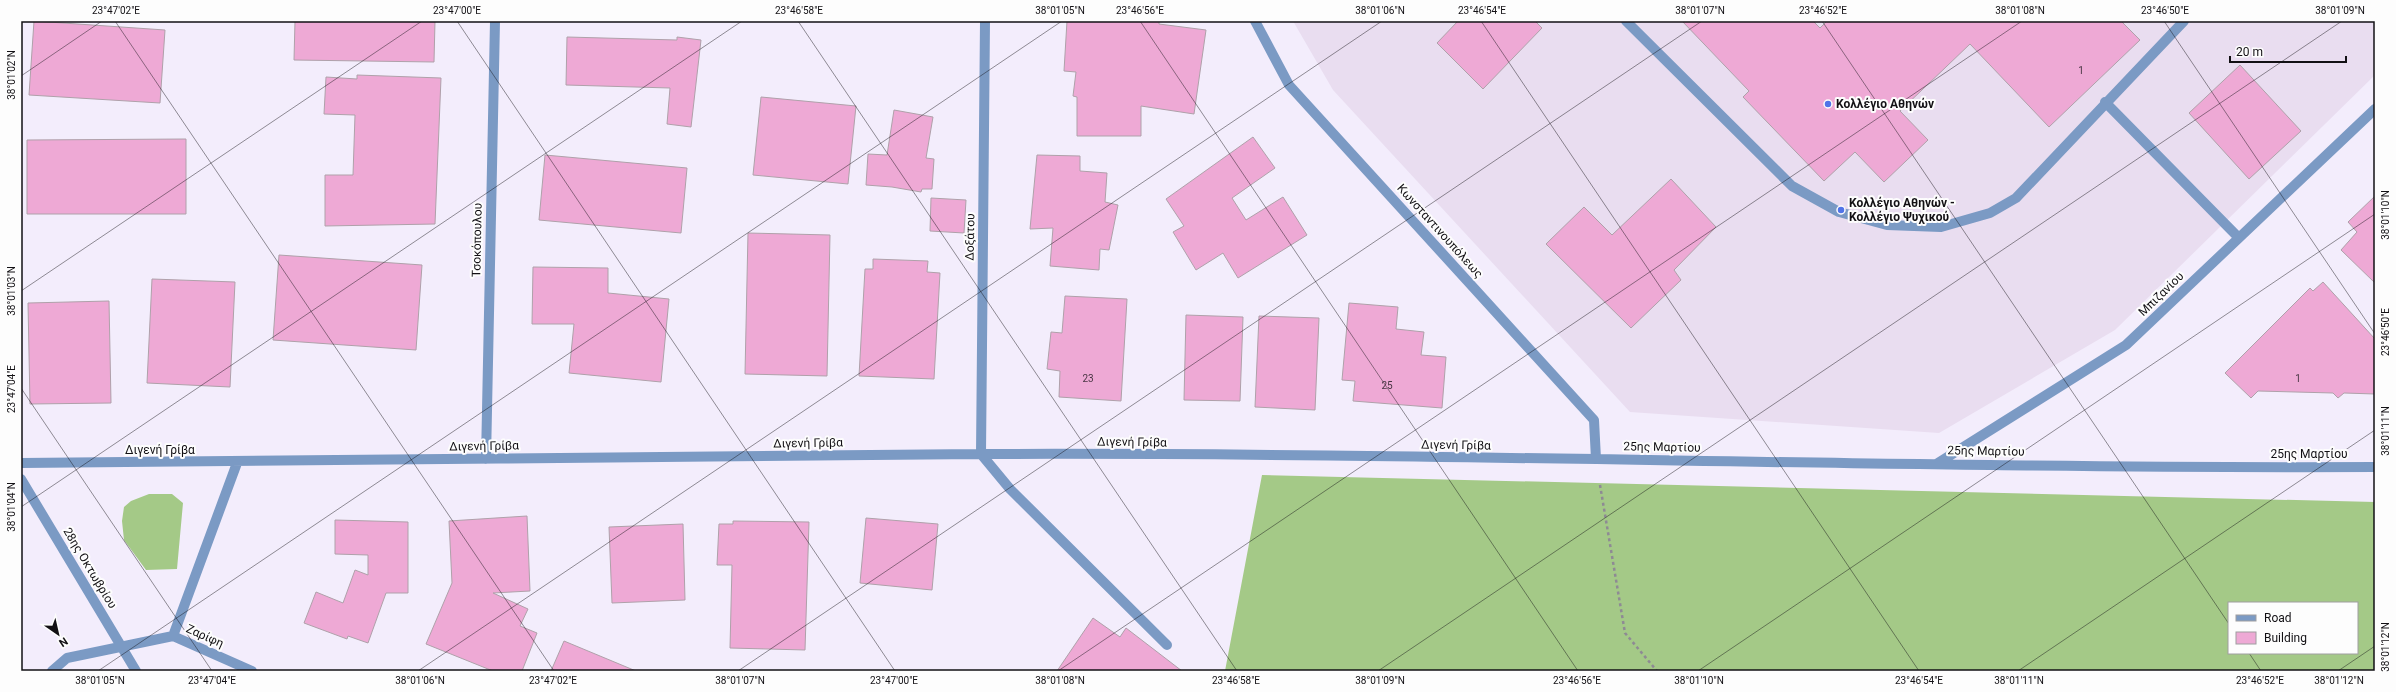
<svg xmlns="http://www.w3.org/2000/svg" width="2396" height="692" font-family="Roboto,sans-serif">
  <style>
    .education { fill: #e9ddf0 }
    .forest { fill: #a4c987; fill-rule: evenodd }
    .building { fill: #eea9d5; stroke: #afa1aa }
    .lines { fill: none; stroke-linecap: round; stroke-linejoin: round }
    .path { stroke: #8e8a94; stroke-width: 2.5; stroke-dasharray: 3 3; stroke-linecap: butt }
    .minor { stroke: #7b9ac4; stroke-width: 10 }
    .ticks { fill: none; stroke: #121014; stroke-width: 1; stroke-opacity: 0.45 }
    .poi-dot { fill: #5074e8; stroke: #fdfdfd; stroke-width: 1.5 }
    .labels { text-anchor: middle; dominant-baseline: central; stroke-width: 4; stroke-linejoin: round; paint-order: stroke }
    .number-label { font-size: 10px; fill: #493644 }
    .poi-label { font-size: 12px; font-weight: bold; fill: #121014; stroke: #fdfdfd; text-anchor: start }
    .street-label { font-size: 12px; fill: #121014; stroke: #fdfdfd }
    .neatline { fill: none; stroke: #121014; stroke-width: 1.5 }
    .ticks-label { font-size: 10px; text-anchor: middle; fill: #121014 }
  </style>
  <rect width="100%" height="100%" fill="#f3edfc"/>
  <path class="education" d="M 1293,21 L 2375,21 L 2375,75 L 2115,330 L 1939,433 L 1630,412 L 1333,90 Z"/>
  <path class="forest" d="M 1262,475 L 2375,502 L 2375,671 L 1225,671 ZM 2229,603 L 2357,603 L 2357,653 L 2229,653 Z
    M 149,494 L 172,494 L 183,503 L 177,569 L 146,570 L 124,540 L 122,521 L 124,507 L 131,501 Z"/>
  <path class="building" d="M 34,21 L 165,30 L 160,103 L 29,95 Z
    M 295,21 L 435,21 L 434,62 L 294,60 Z
    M 1067,21 L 1159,21 L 1159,24 L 1206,30 L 1194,114 L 1141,106 L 1141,136 L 1077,136 L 1077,97 L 1073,96 L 1076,72 L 1064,71 Z
    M 1458,21 L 1535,21 L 1542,28 L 1483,89 L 1437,43 Z
    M 1682,21 L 1813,21 L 1820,28 L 1827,21 L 2121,21 L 2140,40 L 2049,127 L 1970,44 L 1900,111 L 1928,140 L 1884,182 L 1855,152 L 1824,181 L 1743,97 L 1749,91 Z
    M 567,37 L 677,40 L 677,37 L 701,40 L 691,127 L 667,124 L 670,88 L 566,85 Z
    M 2240,65 L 2301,131 L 2249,179 L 2189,113 Z
    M 357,75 L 441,78 L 435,224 L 325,226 L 325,175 L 353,175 L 355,115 L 324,114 L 326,77 L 357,79 Z
    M 761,97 L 856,106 L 848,184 L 753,175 Z
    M 894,110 L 933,117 L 926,158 L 934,159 L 932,189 L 922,189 L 921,192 L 892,187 L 866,185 L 868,154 L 887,155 Z
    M 1253,137 L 1275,168 L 1232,198 L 1246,220 L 1283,197 L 1307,235 L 1238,278 L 1223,253 L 1196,270 L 1173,232 L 1184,226 L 1166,199 Z
    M 186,139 L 186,214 L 27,214 L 27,140 Z
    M 545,155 L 687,168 L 681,233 L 539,220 Z
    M 1037,155 L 1080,156 L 1080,171 L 1107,173 L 1105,202 L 1118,205 L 1109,250 L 1100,249 L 1099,270 L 1050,266 L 1053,228 L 1030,229 Z
    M 1671,179 L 1716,227 L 1674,270 L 1681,280 L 1631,328 L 1546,244 L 1584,207 L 1612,235 Z
    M 2375,196 L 2375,283 L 2341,250 L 2357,232 L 2348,222 Z
    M 931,198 L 966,200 L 964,233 L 930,231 Z
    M 748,233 L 830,235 L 827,376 L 745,374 Z
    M 279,255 L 422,265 L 416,350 L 273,340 Z
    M 873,259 L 928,261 L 927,272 L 940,273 L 934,379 L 859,376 L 865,269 L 873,269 Z
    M 533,267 L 608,268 L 608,293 L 669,299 L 661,382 L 569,373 L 574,324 L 532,324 Z
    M 152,279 L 235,282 L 230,387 L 147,383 Z
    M 2323,282 L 2375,339 L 2375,394 L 2344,393 L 2338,398 L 2333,393 L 2258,391 L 2251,398 L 2225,373 L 2310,288 L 2313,291 Z
    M 1065,296 L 1127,299 L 1121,401 L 1059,397 L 1060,371 L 1047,369 L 1051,332 L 1062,333 Z
    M 109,301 L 111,403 L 30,404 L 28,303 Z
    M 1349,303 L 1398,307 L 1396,329 L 1424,332 L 1421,355 L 1446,357 L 1442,408 L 1353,401 L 1355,381 L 1342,380 Z
    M 1186,315 L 1243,317 L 1240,401 L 1184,400 Z
    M 1259,316 L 1319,318 L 1315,410 L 1255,407 Z
    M 527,516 L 530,591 L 493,593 L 528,609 L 520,626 L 537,633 L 522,671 L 493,671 L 426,644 L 452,583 L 449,521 Z
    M 866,518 L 938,524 L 932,590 L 860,583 Z
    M 335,520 L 408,522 L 408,593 L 386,593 L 368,643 L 348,636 L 347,639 L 304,623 L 316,592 L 343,603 L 355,570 L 368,575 L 368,555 L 335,554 Z
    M 733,521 L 809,522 L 805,650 L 730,648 L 732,565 L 717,565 L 719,524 L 733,524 Z
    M 683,524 L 685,600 L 612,603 L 609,527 Z
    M 1093,618 L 1120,637 L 1126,628 L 1182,671 L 1057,671 Z
    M 564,641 L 636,671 L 551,671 Z"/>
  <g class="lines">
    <path class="path" d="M 1600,485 L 1625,633 L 1657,671"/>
    <path class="minor" d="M 985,21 L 981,454 L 1010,489 L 1167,645
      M 1255,21 L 1289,85 L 1594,420 L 1596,459
      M 1626,21 L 1792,186 L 1839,212 L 1887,225 L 1941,227 L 1990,213 L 2016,198 L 2184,21
      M 2105,102 L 2239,238
      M 486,459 L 495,21
      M 21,463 C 340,463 660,454 979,454 C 1444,452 1910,469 2375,467
      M 1938,463 L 2126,345 L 2375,109
      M 21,479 L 136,671
      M 173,636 L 237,463
      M 52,671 L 67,658 L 173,636 L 252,671"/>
  </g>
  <path class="ticks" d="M 115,21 L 554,671M 457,21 L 895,671M 798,21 L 1237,671M 1140,21 L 1578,671M 1481,21 L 1919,671M 1822,21 L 2229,624M 2164,21 L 2375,334M 21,76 L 102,21M 21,291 L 422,21M 21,388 L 212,671M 21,507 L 742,21M 2249,653 L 2261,671M 98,671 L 1062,21M 418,671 L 1382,21M 738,671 L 1702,21M 1058,671 L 2022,21M 1378,671 L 2342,21M 1698,671 L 2375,214M 2018,671 L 2375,430M 2338,671 L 2375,646"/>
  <g class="poi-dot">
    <circle cx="1828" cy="104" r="4"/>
    <circle cx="1841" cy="210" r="4"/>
  </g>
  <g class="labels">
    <g class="number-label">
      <text x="2081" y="70">1</text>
      <text x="1088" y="378">23</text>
      <text x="2298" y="378">1</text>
      <text x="1387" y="385">25</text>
    </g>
    <g class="poi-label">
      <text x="1836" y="104">Κολλέγιο Αθηνών</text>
      <text x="1849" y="203">Κολλέγιο Αθηνών -<tspan x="1849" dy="14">Κολλέγιο Ψυχικού</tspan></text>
    </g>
    <g class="street-label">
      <text transform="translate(1440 231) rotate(48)">Κωνσταντινουπόλεως</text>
      <text transform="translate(970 237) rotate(-89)">Δοξάτου</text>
      <text transform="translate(477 240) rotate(-89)">Τσοκόπουλου</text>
      <text transform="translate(2161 294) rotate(-44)">Μπιζανίου</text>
      <text transform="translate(1132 442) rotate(1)">Διγενή Γρίβα</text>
      <text transform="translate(808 443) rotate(-1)">Διγενή Γρίβα</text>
      <text transform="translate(1456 445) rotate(1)">Διγενή Γρίβα</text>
      <text transform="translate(484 446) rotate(-1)">Διγενή Γρίβα</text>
      <text transform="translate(1662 447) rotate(1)">25ης Μαρτίου</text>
      <text x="160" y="450">Διγενή Γρίβα</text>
      <text transform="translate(1986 451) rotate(1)">25ης Μαρτίου</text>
      <text x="2309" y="454">25ης Μαρτίου</text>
      <text transform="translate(90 568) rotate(59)">28ης Οκτωβρίου</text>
      <text transform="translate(205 636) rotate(24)">Ζαρίφη</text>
    </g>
  </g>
  <rect width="2396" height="692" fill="none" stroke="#fdfdfd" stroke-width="44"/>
  <rect x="2228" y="602" width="130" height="52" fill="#fdfdfd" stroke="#9f9ea0"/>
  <rect x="2236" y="615" width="20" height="6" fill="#7b9ac4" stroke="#9f9ea0"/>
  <text x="2264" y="622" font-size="12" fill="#121014">Road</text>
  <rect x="2236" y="632" width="20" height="12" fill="#eea9d5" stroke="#9f9ea0"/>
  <text x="2264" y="642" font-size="12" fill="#121014">Building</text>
  <g transform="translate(58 634) rotate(146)" stroke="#fdfdfd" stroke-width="3" paint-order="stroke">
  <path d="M0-3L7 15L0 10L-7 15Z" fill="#121014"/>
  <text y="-6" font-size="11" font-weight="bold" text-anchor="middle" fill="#121014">N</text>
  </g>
  <path d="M2230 56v6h116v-6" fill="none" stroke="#121014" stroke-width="2"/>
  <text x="2236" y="56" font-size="12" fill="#121014" stroke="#fdfdfd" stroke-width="3" paint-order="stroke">20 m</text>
  <rect x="22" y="22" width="2352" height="648" class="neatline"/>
  <g class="ticks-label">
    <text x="116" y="14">23°47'02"E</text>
    <text x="457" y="14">23°47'00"E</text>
    <text x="799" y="14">23°46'58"E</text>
    <text x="1060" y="14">38°01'05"N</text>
    <text x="1140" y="14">23°46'56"E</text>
    <text x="1380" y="14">38°01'06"N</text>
    <text x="1482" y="14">23°46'54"E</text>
    <text x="1700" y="14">38°01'07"N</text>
    <text x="1823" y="14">23°46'52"E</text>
    <text x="2020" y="14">38°01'08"N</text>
    <text x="2165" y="14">23°46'50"E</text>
    <text x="2340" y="14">38°01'09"N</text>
    <text transform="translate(11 75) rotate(-90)" y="4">38°01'02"N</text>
    <text transform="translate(2385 215) rotate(-90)" y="4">38°01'10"N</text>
    <text transform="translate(11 291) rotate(-90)" y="4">38°01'03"N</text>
    <text transform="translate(2385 332) rotate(-90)" y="4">23°46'50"E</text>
    <text transform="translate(11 389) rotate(-90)" y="4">23°47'04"E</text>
    <text transform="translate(2385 431) rotate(-90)" y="4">38°01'11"N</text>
    <text transform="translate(11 507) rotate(-90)" y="4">38°01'04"N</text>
    <text transform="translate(2385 647) rotate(-90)" y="4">38°01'12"N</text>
    <text x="100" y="684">38°01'05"N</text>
    <text x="212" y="684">23°47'04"E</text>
    <text x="420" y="684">38°01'06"N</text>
    <text x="553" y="684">23°47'02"E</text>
    <text x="740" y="684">38°01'07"N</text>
    <text x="894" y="684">23°47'00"E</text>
    <text x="1060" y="684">38°01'08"N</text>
    <text x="1236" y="684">23°46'58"E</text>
    <text x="1380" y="684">38°01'09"N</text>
    <text x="1577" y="684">23°46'56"E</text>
    <text x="1699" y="684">38°01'10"N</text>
    <text x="1919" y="684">23°46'54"E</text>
    <text x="2019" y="684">38°01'11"N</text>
    <text x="2260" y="684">23°46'52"E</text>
    <text x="2339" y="684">38°01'12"N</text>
  </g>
</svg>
